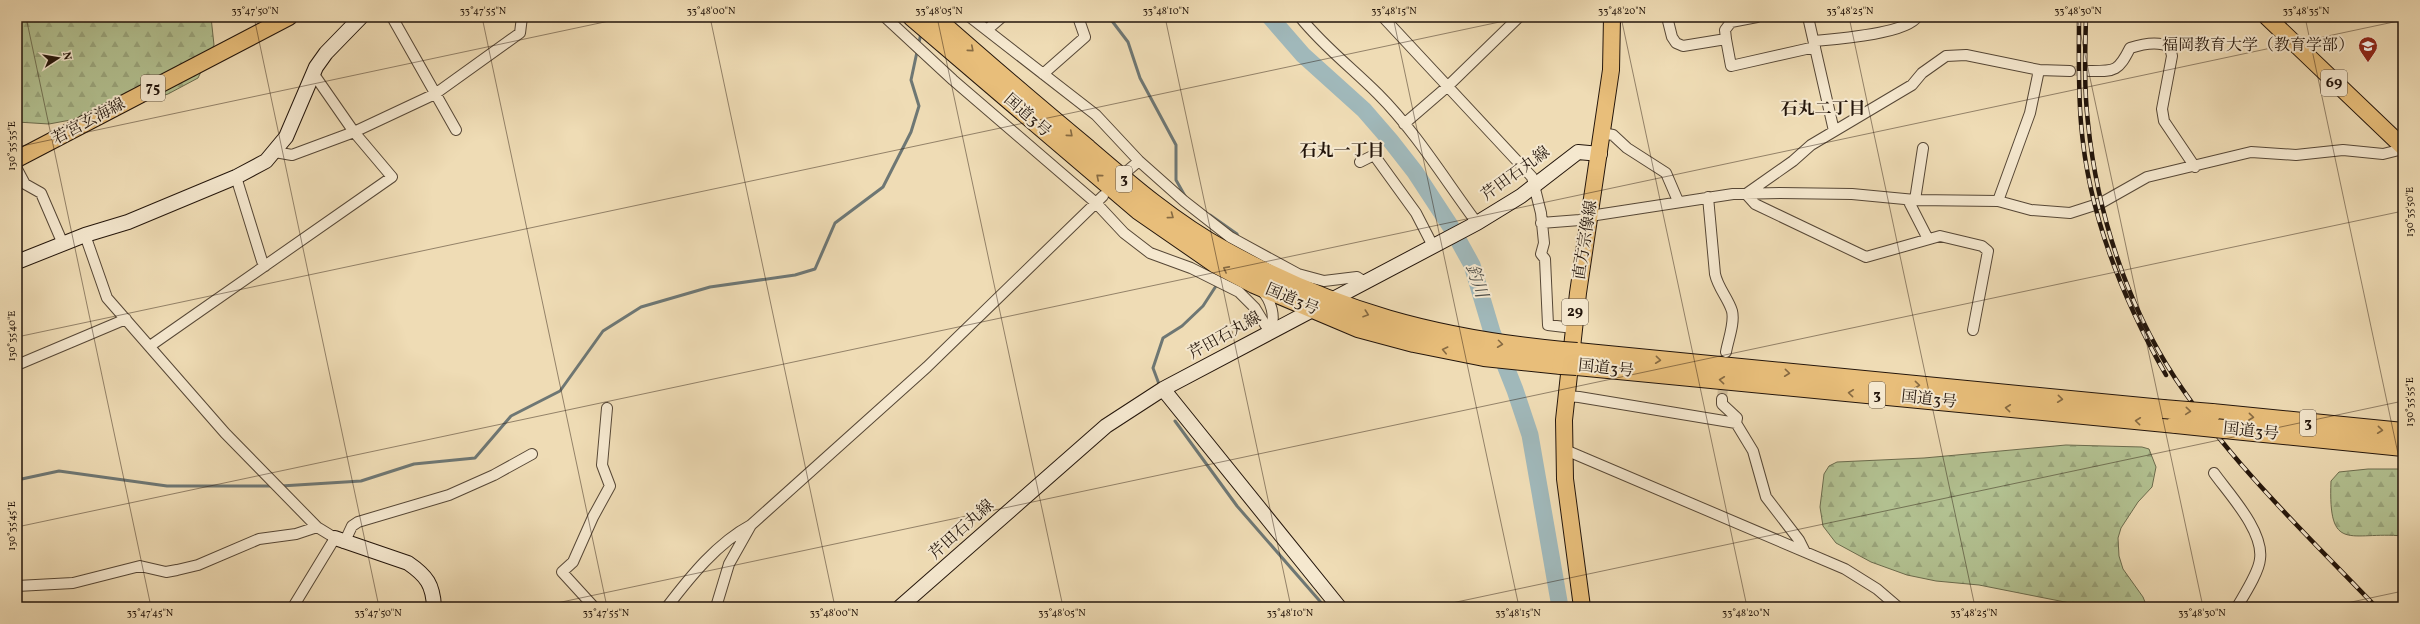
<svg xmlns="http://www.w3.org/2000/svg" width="2420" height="624" font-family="Vollkorn,'Noto Serif JP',serif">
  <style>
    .forest { fill: url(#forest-firs); stroke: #6b6c4e }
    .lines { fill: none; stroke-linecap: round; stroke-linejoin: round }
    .stream { stroke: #6e7774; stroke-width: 3 }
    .river { stroke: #a0b8ba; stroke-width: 17 }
    .street-tunnel { stroke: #d0be9c; stroke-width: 10; stroke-dasharray: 10 5; stroke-linecap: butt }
    .street-casing { stroke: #564736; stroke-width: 12 }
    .secondary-casing { stroke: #23150b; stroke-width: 16 }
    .primary-casing { stroke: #23150b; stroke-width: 18 }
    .highway-casing { stroke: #23150b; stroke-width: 20 }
    .street { stroke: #f5e8cf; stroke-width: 10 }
    .secondary { stroke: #f5e8cf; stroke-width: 14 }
    .primary { stroke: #e8be7a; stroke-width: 16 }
    .highway { stroke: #e8be7a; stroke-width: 18 }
    .rail-casing { stroke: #23150b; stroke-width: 4.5 }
    .rail { stroke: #f5e8cf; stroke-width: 3; stroke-dasharray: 9; stroke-linecap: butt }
    .highway-bridge-casing { stroke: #23150b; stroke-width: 20; stroke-linecap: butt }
    .highway-bridge { stroke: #e8be7a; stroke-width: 18 }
    .oneway { stroke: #866a42 }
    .ticks { fill: none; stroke: #23150b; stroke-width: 1; stroke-opacity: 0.45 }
    .labels { text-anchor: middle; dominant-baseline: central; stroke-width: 4; stroke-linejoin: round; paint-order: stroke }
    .shield { fill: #f5e8cf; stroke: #625446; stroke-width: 1 }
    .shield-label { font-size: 15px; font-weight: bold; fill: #23150b }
    .poi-label { font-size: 16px; fill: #23150b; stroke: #f5e8cf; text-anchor: end }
    .street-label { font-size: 16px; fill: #23150b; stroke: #f5e8cf }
    .neighbourhood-label { font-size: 17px; font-weight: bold; fill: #23150b; stroke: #f5e8cf }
    .water-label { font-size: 17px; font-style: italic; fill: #4f4e48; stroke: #f5e8cf }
    .neatline { fill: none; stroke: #23150b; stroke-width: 1.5 }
    .ticks-label { font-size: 10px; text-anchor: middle; fill: #23150b }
  </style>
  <defs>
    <pattern id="forest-firs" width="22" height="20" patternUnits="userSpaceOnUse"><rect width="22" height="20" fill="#b3c292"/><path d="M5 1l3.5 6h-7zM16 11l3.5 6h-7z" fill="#9aa67d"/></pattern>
  </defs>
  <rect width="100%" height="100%" fill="#efdcb5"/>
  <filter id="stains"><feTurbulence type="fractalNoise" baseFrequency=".005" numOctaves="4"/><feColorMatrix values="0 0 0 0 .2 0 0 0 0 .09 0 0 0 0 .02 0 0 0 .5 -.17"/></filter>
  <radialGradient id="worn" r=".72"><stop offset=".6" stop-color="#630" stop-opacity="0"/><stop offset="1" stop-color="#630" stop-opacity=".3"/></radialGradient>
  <path class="forest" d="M 17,17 L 211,17 L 214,45 L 198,78 L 168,94 L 103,114 L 49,124 L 17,122 Z
    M 2066,445 L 2142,447 L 2149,449 L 2156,467 L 2152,487 L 2138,502 L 2121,528 L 2118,538 L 2119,556 L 2123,569 L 2143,597 L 2147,607 L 2090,607 L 1979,585 L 1936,581 L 1907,575 L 1871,562 L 1836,543 L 1823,526 L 1820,507 L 1824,474 L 1829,466 L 1837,462 L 1924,458 Z
    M 2368,469 L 2403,469 L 2403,536 C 2350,531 2328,555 2331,481 L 2339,472 Z"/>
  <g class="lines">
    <path class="stream" d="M 1109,17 L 1128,42 L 1140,78 L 1176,145 L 1176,180 L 1185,196
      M 1210,215 L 1237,234 L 1239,239
      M 1159,384 L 1153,368 L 1163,338 L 1182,326 L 1203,306 L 1216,286
      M 1175,421 L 1237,506 L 1325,607
      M 17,480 L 59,471 L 167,486 L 273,486
      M 281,486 L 361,481 L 414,464 L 475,458 L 511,416 L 560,391 L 603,331 L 641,307 L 710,287 L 795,275 L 815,269 L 835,223 L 883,187 L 911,132 L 919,106 L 911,80 L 921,33"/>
    <path class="river" d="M 1270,17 L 1303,55 L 1364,110 L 1390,140 L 1415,172 L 1451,227 L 1472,265 L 1492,332 L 1515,390 L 1530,435 L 1560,607"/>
    <path class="street-tunnel" d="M 2070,71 L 2089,71
      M 1722,399 L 1724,376"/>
    <g class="street-casing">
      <path id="street" d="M 392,17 L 456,130
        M 885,17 L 953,80 L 1096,203 L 1124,233 L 1150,253 L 1191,268 L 1239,292 L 1255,308 L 1269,331 C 1277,319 1271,299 1261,290
        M 970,17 L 1096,115 L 1139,161 L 1184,201 L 1230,237 L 1298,274 L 1324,281 L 1357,277 L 1365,282
        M 1300,17 C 1323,46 1352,68 1378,94 C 1416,132 1445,180 1477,223
        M 1383,17 L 1532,177 L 1541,213 L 1544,243 L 1541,254 L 1545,259 L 1548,325 L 1573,328
        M 1667,17 L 1672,37 L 1676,43 L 1683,46 L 1726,39 L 1731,66 L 1815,47
        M 1808,17 L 1834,131
        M 988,29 L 1002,17
        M 1726,39 L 1725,30 L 1731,22 L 1757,17
        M 1814,41 C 1835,39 1906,34 1917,17
        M 2089,71 C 2115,71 2118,72 2130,48 C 2142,44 2159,41 2170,47 L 2172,56 L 2162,109 L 2164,121 L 2195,167
        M 1043,74 L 1085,37 L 1078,17
        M 1404,124 L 1448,86 L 1519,17
        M 1602,133 L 1613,135 L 1627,148 L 1666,173 L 1678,201
        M 275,152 L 292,155 L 354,132 L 435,94 L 520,33 L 522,17
        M 1360,162 L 1374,155 L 1416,213 L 1433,246
        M 17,169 L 25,184 L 41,193 L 63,244
        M 1126,172 L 1139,161
        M 236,177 L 262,261 L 265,266
        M 1746,194 L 1793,161 L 1811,145 L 1912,85 L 1922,73 L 1946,56 L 1966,55 L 2039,70 L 2070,71
        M 1746,194 L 1755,204 L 1866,257 L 1940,236 L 1982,246 L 1988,251 L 1973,330
        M 1708,197 L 1715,274 C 1718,288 1728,298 1732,311 C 1735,323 1728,340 1726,352
        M 1908,200 L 1928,239
        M 1915,200 L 1923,148
        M 1998,201 L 2030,113 L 2039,70
        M 1541,223 L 1580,220 L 1590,216 L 1733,194 L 1780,193 L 1852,194 L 1915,200 L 1998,201 L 2031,210 L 2070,213 L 2101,203 L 2147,177 L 2251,152 L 2296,155 L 2343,150 L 2383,154 L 2403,149
        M 85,235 L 107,298 L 225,433 L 317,527 L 335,538 L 293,607
        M 150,346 L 392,177 L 354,132 L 313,73
        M 17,365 L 126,319
        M 1565,396 L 1579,397 L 1736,423 L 1753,451 L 1766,497 L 1799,540 L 1805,552
        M 1722,399 L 1722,404 L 1737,418 L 1736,423
        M 1563,449 L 1845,569 L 1877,589 L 1898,607
        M 2214,473 C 2229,494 2264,531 2260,559 C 2259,572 2244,595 2237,607
        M 344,543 L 352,526 L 358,522 L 449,495 L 494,475 L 532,454
        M 17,586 L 73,583 L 140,566 L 166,572 L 177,570 L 198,565 L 259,539 L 296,534 L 317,527
        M 594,607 L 562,572 L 573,562 L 593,517 L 610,486 L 602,465 L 607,408
        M 667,607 C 690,577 717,543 751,525 L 927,367 L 1103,196
        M 716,607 L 729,564 L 751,525"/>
    </g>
    <g class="secondary-casing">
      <path id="secondary" d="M 17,262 L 85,235 L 128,222 L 236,177 L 266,161 L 286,137 L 316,67 L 326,53 L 361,17
        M 1163,389 L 1339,607
        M 335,538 L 408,563 C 427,576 433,585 434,607
        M 900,607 L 1106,426 L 1163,389 L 1477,223 L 1521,196 L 1578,152 L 1600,154"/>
    </g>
    <g class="primary-casing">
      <path id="primary" d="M 2267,17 L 2403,147
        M 17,159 L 289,17
        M 1582,607 L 1565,479 L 1564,420 L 1578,293 L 1611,70 L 1612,17"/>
    </g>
    <g class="highway-casing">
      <path id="highway" d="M 912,17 L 1138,210 L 1216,264 L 1254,284 L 1358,328 L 1414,343 L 1484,357 L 1561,365
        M 934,17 C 984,61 1035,105 1087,148 C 1130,185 1174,223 1225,251 C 1336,312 1436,339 1563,351
        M 1577,352 L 2163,409
        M 1577,366 L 2176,424
        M 2212,413 L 2403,432
        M 2224,429 L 2403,447"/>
    </g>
    <use href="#street" class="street"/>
    <use href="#secondary" class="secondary"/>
    <use href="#primary" class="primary"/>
    <use href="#highway" class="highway"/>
    <g class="rail-casing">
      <path id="rail" d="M 2079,17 C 2079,53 2078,88 2081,123 C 2088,213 2122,298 2166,375
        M 2086,17 C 2085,53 2084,88 2088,123 C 2097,212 2126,303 2175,378 C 2231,463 2306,534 2376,607"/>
    </g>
    <use href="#rail" class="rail"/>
    <g class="highway-bridge-casing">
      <path id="highway-bridge" d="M 1563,351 L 1577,352
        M 1561,365 L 1577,366
        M 2163,409 L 2212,413
        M 2176,424 L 2224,429"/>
    </g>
    <use href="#highway-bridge" class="highway-bridge"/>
  </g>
  <defs><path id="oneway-chevron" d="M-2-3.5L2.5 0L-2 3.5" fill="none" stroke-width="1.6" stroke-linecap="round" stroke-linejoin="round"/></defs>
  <g class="oneway">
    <use href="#oneway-chevron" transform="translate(971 49) rotate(41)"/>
    <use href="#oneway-chevron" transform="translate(1070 134) rotate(40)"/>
    <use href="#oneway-chevron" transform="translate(1099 177) rotate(-140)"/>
    <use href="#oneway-chevron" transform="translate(1171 216) rotate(36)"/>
    <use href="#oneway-chevron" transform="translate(1226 269) rotate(-152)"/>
    <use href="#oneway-chevron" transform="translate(1366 314) rotate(19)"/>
    <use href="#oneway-chevron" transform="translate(1500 344) rotate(7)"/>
    <use href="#oneway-chevron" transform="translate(1445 350) rotate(-167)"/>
    <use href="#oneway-chevron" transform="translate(1658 360) rotate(6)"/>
    <use href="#oneway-chevron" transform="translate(1787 373) rotate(6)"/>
    <use href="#oneway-chevron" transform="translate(1722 380) rotate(-174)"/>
    <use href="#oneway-chevron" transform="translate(1917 385) rotate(6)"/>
    <use href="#oneway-chevron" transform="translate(1851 393) rotate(-174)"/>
    <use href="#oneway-chevron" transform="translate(2060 399) rotate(6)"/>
    <use href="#oneway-chevron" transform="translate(2008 408) rotate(-174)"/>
    <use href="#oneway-chevron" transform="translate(2188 411) rotate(5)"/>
    <use href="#oneway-chevron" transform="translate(2251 417) rotate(6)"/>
    <use href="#oneway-chevron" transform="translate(2138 421) rotate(-174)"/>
    <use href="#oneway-chevron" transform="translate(2380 430) rotate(6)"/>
  </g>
  <path class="ticks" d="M 26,17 L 151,607M 254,17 L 379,607M 482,17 L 607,607M 710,17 L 835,607M 937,17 L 1063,607M 1165,17 L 1291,607M 1393,17 L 1519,607M 1621,17 L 1747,607M 1849,17 L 1975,607M 2077,17 L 2203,607M 2305,17 L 2403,477M 17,147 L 628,17M 17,337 L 1523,17M 17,527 L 2403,20M 538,607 L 2403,211M 1433,607 L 2403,401M 2328,607 L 2403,591"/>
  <defs>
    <g id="university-pin" transform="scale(1)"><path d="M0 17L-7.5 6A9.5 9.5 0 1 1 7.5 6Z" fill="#8f2418" stroke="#f5e8cf"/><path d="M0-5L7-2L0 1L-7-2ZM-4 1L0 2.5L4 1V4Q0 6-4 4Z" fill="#fff"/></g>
  </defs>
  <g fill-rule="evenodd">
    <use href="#university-pin" x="2368" y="46"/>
  </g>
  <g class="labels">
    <g class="shield">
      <rect x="2321" y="70" width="26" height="26" rx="3"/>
      <rect x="141" y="75" width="24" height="26" rx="3"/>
      <rect x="1116" y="166" width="16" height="26" rx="3"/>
      <rect x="1562" y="299" width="26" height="26" rx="3"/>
      <rect x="1869" y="382" width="16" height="26" rx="3"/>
      <rect x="2300" y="410" width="16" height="26" rx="3"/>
    </g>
    <g class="shield-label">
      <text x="2334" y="83">69</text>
      <text x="153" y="88">75</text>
      <text x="1124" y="179">3</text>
      <text x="1575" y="312">29</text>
      <text x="1877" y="395">3</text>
      <text x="2308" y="423">3</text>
    </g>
    <g class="poi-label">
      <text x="2354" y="46">福岡教育大学（教育学部）</text>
    </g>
    <g class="street-label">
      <text transform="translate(1027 116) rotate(41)">国道3号</text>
      <text transform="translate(89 122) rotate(-28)">若宮玄海線</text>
      <text transform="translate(1516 174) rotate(-36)">芹田石丸線</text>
      <text transform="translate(1586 240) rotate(-81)">直方宗像線</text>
      <text transform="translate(1292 300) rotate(23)">国道3号</text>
      <text transform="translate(1225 336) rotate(-29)">芹田石丸線</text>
      <text transform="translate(1606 369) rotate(6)">国道3号</text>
      <text transform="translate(1929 400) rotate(6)">国道3号</text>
      <text transform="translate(2251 432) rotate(6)">国道3号</text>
      <text transform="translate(962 530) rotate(-42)">芹田石丸線</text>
    </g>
    <g class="neighbourhood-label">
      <text x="1823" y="109">石丸二丁目</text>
      <text x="1342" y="151">石丸一丁目</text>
    </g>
    <g class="water-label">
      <text transform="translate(1476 281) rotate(71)">釣川</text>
    </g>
  </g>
  <rect width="2420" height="624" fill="none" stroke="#efdcb5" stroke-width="44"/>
  <g transform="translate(58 58) rotate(78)" stroke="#f5e8cf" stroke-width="3" paint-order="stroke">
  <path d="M0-3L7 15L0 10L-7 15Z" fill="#23150b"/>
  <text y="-6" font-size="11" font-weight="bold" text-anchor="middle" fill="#23150b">N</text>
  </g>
  <rect x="22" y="22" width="2376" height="580" class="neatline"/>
  <g class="ticks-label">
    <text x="255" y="14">33°47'50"N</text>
    <text x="483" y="14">33°47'55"N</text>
    <text x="711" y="14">33°48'00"N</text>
    <text x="939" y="14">33°48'05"N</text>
    <text x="1166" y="14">33°48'10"N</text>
    <text x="1394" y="14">33°48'15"N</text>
    <text x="1622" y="14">33°48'20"N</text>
    <text x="1850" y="14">33°48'25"N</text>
    <text x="2078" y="14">33°48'30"N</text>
    <text x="2306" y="14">33°48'35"N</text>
    <text transform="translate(11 146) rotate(-90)" y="4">130°35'35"E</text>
    <text transform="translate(2409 212) rotate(-90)" y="4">130°35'50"E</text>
    <text transform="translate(11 336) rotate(-90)" y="4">130°35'40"E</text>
    <text transform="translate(2409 402) rotate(-90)" y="4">130°35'55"E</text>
    <text transform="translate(11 526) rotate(-90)" y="4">130°35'45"E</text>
    <text x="150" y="616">33°47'45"N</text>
    <text x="378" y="616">33°47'50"N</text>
    <text x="606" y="616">33°47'55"N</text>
    <text x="834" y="616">33°48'00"N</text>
    <text x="1062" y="616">33°48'05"N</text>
    <text x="1290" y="616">33°48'10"N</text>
    <text x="1518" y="616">33°48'15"N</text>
    <text x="1746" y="616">33°48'20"N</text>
    <text x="1974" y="616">33°48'25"N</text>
    <text x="2202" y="616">33°48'30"N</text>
  </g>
  <rect width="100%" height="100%" filter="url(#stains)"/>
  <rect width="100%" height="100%" fill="url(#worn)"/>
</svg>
